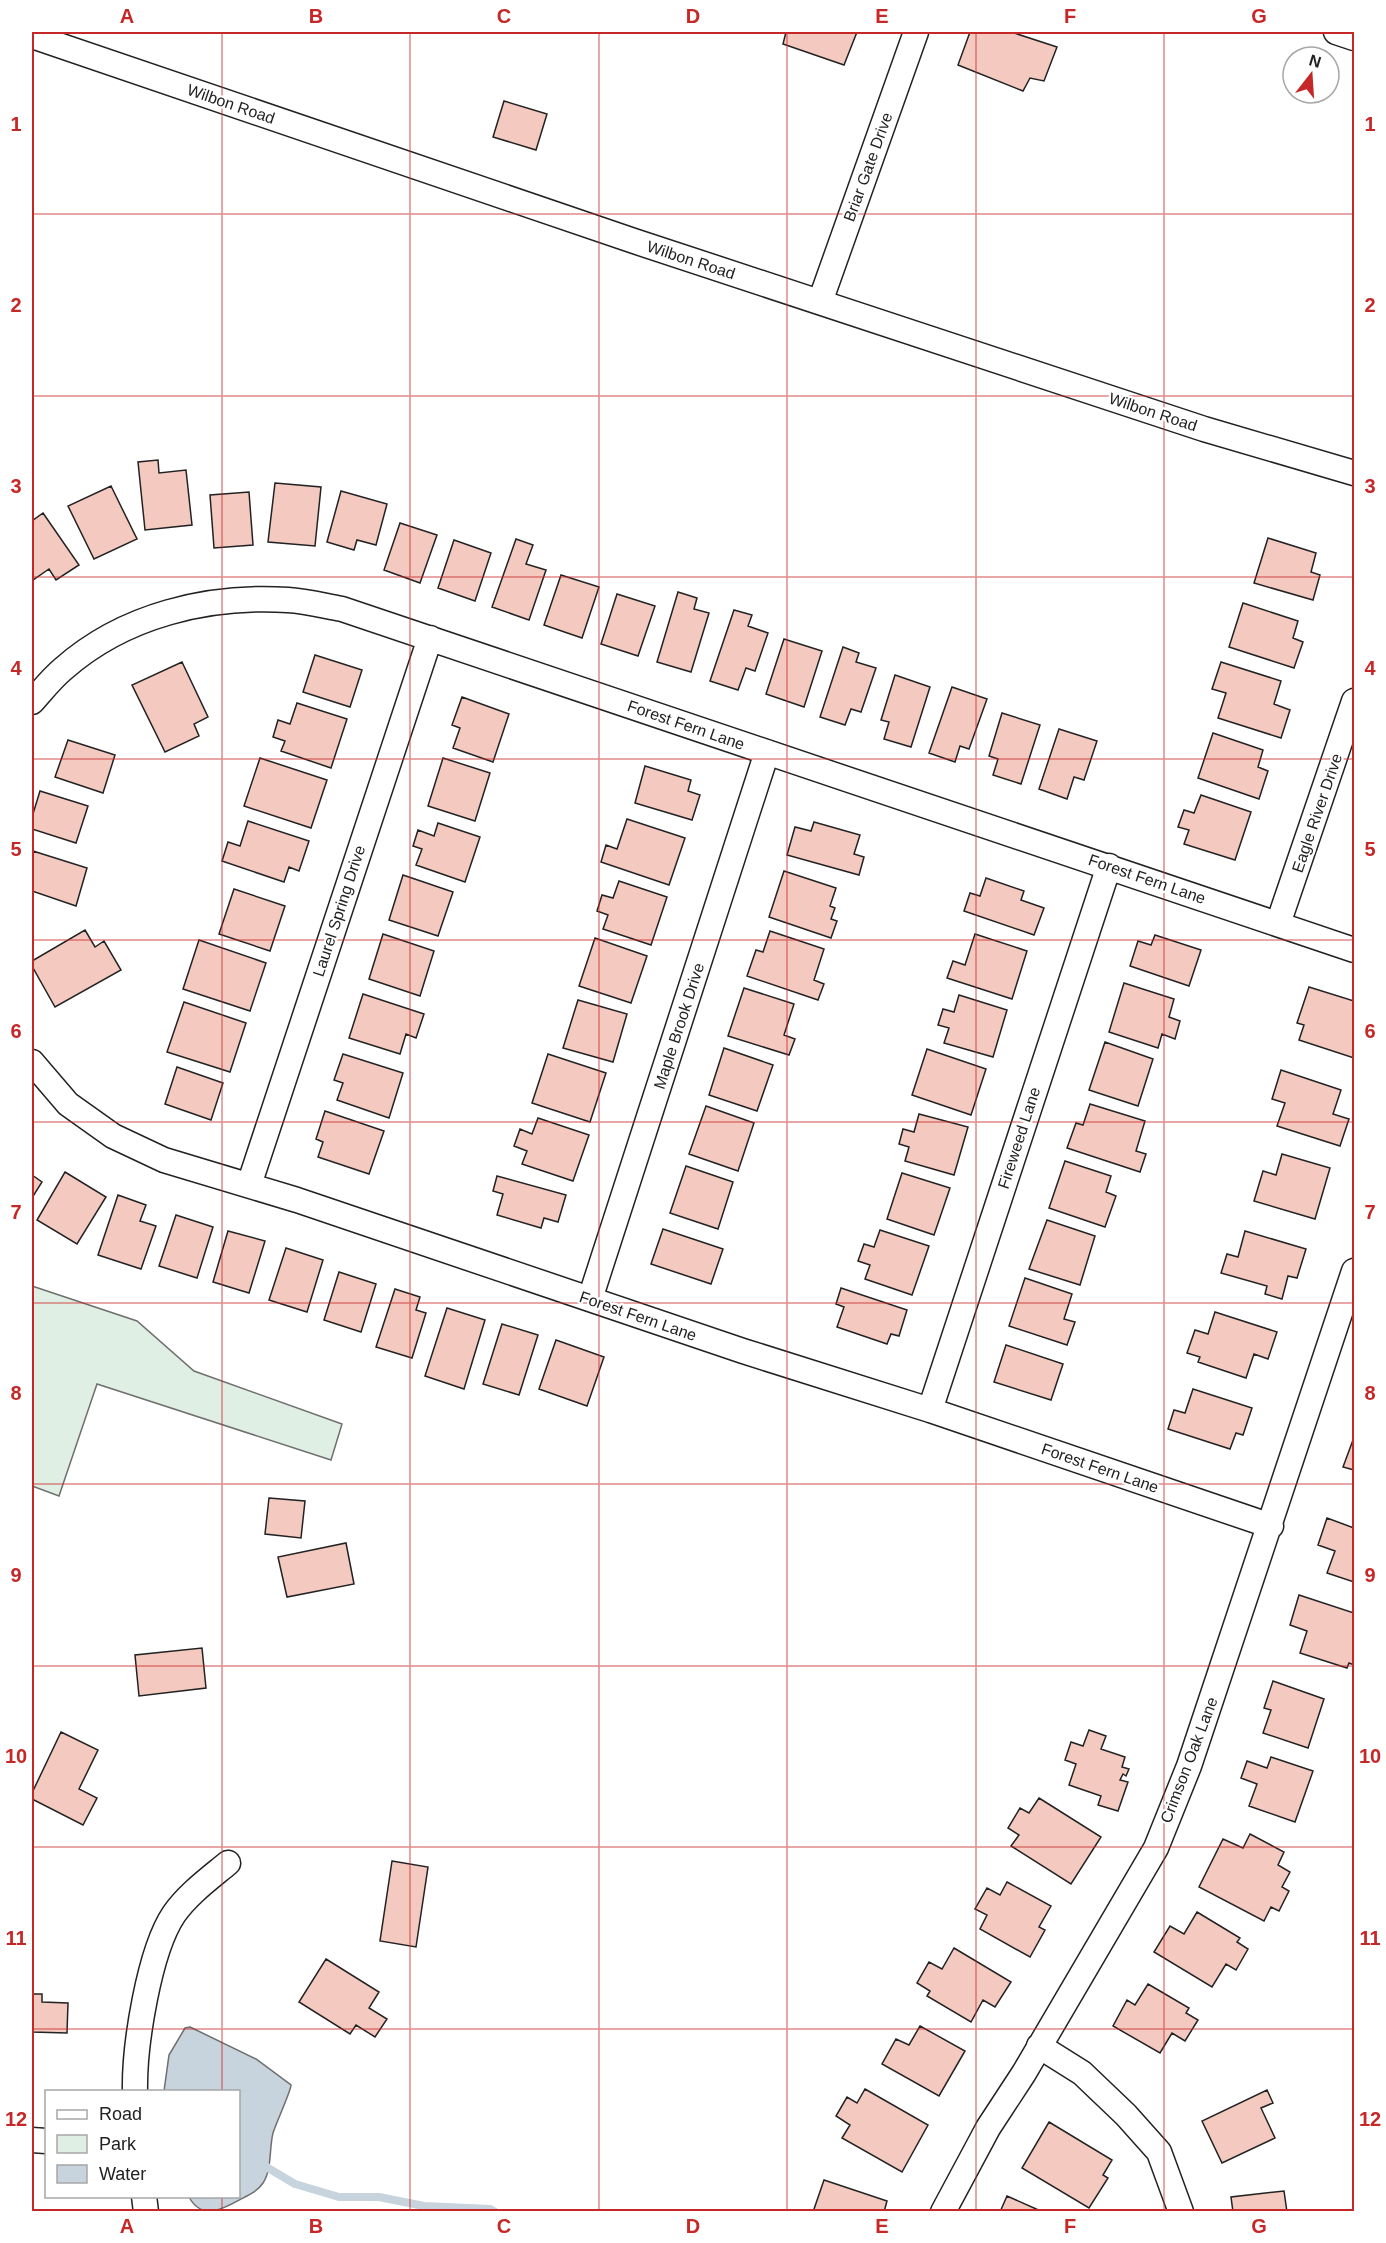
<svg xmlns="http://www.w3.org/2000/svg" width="1386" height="2243" font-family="Helvetica,sans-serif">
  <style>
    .green { fill: #e0efe3; stroke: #6f6f6f; stroke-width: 1.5 }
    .water { fill: #c7d3dd; stroke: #6f6f6f; stroke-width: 1.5 }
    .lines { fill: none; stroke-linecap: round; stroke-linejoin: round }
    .stream { stroke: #c7d3dd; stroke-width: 8 }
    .building { fill: #f3c9c0; stroke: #222; stroke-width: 1.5 }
    .minor-casing { stroke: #222; stroke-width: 27 }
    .minor { stroke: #fff; stroke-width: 24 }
    .grid { fill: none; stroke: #c62828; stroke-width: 1.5; stroke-opacity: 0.55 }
    .labels { text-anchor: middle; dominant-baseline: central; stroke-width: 4.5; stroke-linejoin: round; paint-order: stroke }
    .street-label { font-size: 16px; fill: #222; stroke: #fff }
    .neatline { fill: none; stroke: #c62828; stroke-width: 2 }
    .grid-label { font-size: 20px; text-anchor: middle; font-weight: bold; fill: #c62828 }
  </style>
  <rect width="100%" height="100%" fill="#fff"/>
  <path class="green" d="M 32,1286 L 137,1321 L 194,1371 L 342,1424 L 331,1460 L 97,1384 L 59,1496 L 32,1486 Z"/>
  <path class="water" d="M 190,2027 L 256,2059 L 291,2085 C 291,2091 276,2123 273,2133 C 269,2149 272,2170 263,2183 C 258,2191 249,2195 241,2199 C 223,2209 202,2221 189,2197 L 238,2196 L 238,2092 L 164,2091 L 169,2055 L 185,2028 Z"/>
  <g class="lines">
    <path class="stream" d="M 260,2160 L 268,2168 L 295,2184 L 339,2197 L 379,2197 L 424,2206 L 490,2209 L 495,2212"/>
  </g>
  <path class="building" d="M 784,32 L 857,32 L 844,65 L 783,44 L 786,32 Z
    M 970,32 L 1011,32 L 1057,47 L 1044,81 L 1030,78 L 1023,91 L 958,65 Z
    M 504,101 L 547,114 L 536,150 L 493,137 Z
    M 158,460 L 159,473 L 186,470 L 192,525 L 145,530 L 138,462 Z
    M 275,483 L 321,487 L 315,546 L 268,542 Z
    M 111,486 L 137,539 L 94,559 L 68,506 Z
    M 341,491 L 387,504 L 376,545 L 357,540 L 354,550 L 327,542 Z
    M 249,492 L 253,545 L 214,548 L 210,495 Z
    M 43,513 L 79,565 L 56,580 L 49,569 L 33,580 L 32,577 L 32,521 Z
    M 400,523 L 437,535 L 420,583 L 384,570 Z
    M 1268,538 L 1316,553 L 1311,572 L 1320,575 L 1313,600 L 1254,583 Z
    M 516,539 L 533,545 L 526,564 L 546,570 L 529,620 L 492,607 Z
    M 454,540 L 491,553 L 475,601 L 438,588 Z
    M 561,575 L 599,587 L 582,638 L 544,625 Z
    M 678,592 L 697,598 L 694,609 L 709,613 L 691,672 L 657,662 Z
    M 617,594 L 655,606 L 638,656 L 601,644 Z
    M 1243,603 L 1298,621 L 1293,638 L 1303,642 L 1294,668 L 1229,647 Z
    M 734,610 L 752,615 L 748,626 L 768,633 L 755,671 L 746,668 L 738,690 L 710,681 Z
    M 784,639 L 822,651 L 804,707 L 766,694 Z
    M 843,647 L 859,653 L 856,662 L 876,668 L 861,712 L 851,709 L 845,725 L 820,717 Z
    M 315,655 L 362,670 L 350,707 L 303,692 Z
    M 182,662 L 208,717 L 194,724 L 199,736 L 165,752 L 132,685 Z
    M 1221,662 L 1281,681 L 1274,704 L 1290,710 L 1281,738 L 1218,718 L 1226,693 L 1212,689 Z
    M 895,675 L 930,687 L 911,747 L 884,739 L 889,722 L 881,720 Z
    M 952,687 L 987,699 L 969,749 L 960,746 L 955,762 L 929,753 Z
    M 462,697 L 509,714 L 493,762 L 453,748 L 460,728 L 452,725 Z
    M 297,703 L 347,719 L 331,768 L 281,751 L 285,741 L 273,737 L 278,720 L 290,724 Z
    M 1002,713 L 1040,725 L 1021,784 L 993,775 L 998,759 L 989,756 Z
    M 1059,729 L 1097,741 L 1084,780 L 1074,777 L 1067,799 L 1039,789 Z
    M 1213,733 L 1263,750 L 1258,767 L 1268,771 L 1259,799 L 1198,778 Z
    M 68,740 L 115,755 L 103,793 L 55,777 Z
    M 260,758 L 327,780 L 311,828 L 244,806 Z
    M 443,758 L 490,773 L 475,821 L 428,806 Z
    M 645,766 L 691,780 L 688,791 L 700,795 L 692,820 L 635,803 Z
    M 40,791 L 88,806 L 76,843 L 32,829 L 32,817 Z
    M 1201,795 L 1251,812 L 1235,860 L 1184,844 L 1189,830 L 1178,827 L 1184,810 L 1194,813 Z
    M 627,819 L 685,838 L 669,885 L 601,862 L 606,845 L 617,849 Z
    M 248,821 L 309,841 L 299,871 L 289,867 L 284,882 L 222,861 L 228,842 L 240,846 Z
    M 814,822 L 860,835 L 854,854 L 864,857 L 859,875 L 787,855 L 795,827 L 811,831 Z
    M 438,823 L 480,837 L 465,882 L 416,865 L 422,849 L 413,846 L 418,830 L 434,836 Z
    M 33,851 L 87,868 L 76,906 L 32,891 Z
    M 784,871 L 836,888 L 830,906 L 835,908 L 831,919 L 837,921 L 831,938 L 769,917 Z
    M 403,875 L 453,892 L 438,936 L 389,920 Z
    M 986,878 L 1024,891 L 1021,900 L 1044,908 L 1034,935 L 964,911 L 970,893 L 980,896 Z
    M 619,881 L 667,897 L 651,945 L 603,929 L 608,915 L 597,911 L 602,895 L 613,898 Z
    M 234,889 L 285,906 L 270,951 L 219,934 Z
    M 85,930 L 95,947 L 104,941 L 121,970 L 55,1007 L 32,966 L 32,961 Z
    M 770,931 L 824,949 L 814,980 L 824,984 L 818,1000 L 747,976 L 756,950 L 763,952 Z
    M 383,934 L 434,951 L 420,996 L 369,979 Z
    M 975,934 L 1027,951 L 1012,999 L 947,978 L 953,961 L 965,965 Z
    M 1155,935 L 1201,950 L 1189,986 L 1130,966 L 1138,941 L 1151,945 Z
    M 595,938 L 647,956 L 631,1003 L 579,986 Z
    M 199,940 L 266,963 L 250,1011 L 183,989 Z
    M 1124,983 L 1174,999 L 1169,1017 L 1180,1021 L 1175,1039 L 1162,1034 L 1158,1048 L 1109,1032 Z
    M 1309,987 L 1354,1001 L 1354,1058 L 1299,1040 L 1304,1025 L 1297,1023 Z
    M 744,988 L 794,1004 L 784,1035 L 795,1039 L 789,1055 L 728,1036 Z
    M 363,994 L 424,1014 L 416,1038 L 406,1034 L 400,1054 L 349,1038 Z
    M 959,995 L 1007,1010 L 993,1057 L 944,1043 L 949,1028 L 938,1025 L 943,1009 L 954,1012 Z
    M 578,1000 L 627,1014 L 613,1062 L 563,1048 Z
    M 184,1002 L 246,1023 L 230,1072 L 167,1052 Z
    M 1105,1042 L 1153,1059 L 1138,1106 L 1089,1090 Z
    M 724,1048 L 773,1065 L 757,1111 L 709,1095 Z
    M 927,1049 L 986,1069 L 971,1115 L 912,1095 Z
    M 343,1054 L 403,1073 L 389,1118 L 337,1100 L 343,1083 L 334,1080 Z
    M 548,1054 L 606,1073 L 590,1122 L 532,1103 Z
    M 177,1067 L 223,1083 L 211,1120 L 165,1104 Z
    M 1281,1070 L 1341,1090 L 1333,1114 L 1349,1119 L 1340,1146 L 1277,1126 L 1285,1103 L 1272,1099 Z
    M 1090,1104 L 1145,1121 L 1136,1151 L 1146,1154 L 1140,1172 L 1067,1148 L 1076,1123 L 1083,1125 Z
    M 706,1106 L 754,1123 L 738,1171 L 689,1154 Z
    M 325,1111 L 384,1131 L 369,1174 L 318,1157 L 323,1142 L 316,1139 Z
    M 919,1114 L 968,1127 L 954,1175 L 905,1161 L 909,1147 L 899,1144 L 903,1129 L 914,1132 Z
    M 538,1118 L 589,1135 L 573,1181 L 522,1164 L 527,1151 L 514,1146 L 520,1129 L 532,1134 Z
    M 1282,1154 L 1330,1168 L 1315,1219 L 1254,1201 L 1263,1171 L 1276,1175 Z
    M 1065,1161 L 1111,1176 L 1106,1192 L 1116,1196 L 1105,1227 L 1049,1208 Z
    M 686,1166 L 733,1182 L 718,1229 L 670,1213 Z
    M 65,1172 L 106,1197 L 77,1244 L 37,1220 Z
    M 902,1173 L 950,1188 L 934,1235 L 887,1219 Z
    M 32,1175 L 42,1182 L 32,1198 Z
    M 497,1176 L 566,1195 L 558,1222 L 544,1218 L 541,1228 L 497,1215 L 503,1194 L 493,1191 Z
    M 118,1195 L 146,1205 L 140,1221 L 156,1226 L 141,1269 L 98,1255 Z
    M 176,1215 L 213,1227 L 197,1278 L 159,1266 Z
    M 1047,1220 L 1095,1236 L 1080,1285 L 1029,1269 Z
    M 663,1229 L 723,1249 L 711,1284 L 651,1264 Z
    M 880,1230 L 929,1246 L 912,1295 L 865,1279 L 870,1265 L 858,1261 L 864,1244 L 874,1247 Z
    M 228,1231 L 265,1241 L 249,1293 L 213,1282 Z
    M 1245,1231 L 1306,1249 L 1297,1278 L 1288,1276 L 1282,1299 L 1265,1294 L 1267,1286 L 1221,1273 L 1227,1254 L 1238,1257 Z
    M 286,1248 L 323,1260 L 307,1312 L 269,1300 Z
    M 339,1272 L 376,1284 L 361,1332 L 324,1320 Z
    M 1025,1278 L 1072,1294 L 1064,1319 L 1075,1322 L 1067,1345 L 1009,1326 Z
    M 841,1288 L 907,1310 L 899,1336 L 891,1334 L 887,1344 L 837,1327 L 844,1307 L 836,1304 Z
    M 395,1289 L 420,1297 L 416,1310 L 426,1313 L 412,1358 L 376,1347 Z
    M 447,1308 L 485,1320 L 464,1389 L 425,1376 Z
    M 1215,1312 L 1277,1332 L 1268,1359 L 1254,1354 L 1246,1378 L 1198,1362 L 1200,1357 L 1187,1353 L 1195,1330 L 1208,1334 Z
    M 502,1324 L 538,1335 L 519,1395 L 483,1384 Z
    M 556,1340 L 604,1357 L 587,1406 L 539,1389 Z
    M 1006,1345 L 1063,1364 L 1051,1400 L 994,1382 Z
    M 1193,1389 L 1252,1408 L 1243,1435 L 1236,1433 L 1230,1449 L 1168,1429 L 1174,1410 L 1185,1413 Z
    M 1353,1440 L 1354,1440 L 1354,1470 L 1343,1467 Z
    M 269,1498 L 305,1501 L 301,1538 L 265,1534 Z
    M 1327,1518 L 1354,1528 L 1354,1582 L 1327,1573 L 1335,1551 L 1318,1545 Z
    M 346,1543 L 354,1584 L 287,1597 L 278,1557 Z
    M 1299,1595 L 1354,1613 L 1354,1665 L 1349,1663 L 1347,1668 L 1300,1653 L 1307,1631 L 1290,1625 Z
    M 202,1648 L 206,1688 L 139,1696 L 135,1655 Z
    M 1273,1681 L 1324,1699 L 1308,1748 L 1263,1733 L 1271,1710 L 1264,1708 Z
    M 1089,1730 L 1106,1736 L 1101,1749 L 1125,1757 L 1122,1767 L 1129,1769 L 1126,1776 L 1123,1774 L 1120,1780 L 1128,1782 L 1118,1811 L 1098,1805 L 1101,1796 L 1069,1785 L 1076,1764 L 1065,1760 L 1071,1742 L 1083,1746 Z
    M 61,1732 L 98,1750 L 79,1789 L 97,1798 L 83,1825 L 32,1799 L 32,1793 Z
    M 1271,1757 L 1313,1771 L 1295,1822 L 1249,1806 L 1257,1784 L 1241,1778 L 1247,1761 L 1267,1768 Z
    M 1039,1798 L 1101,1837 L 1071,1884 L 1011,1846 L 1019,1835 L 1008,1828 L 1020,1808 L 1029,1813 Z
    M 1250,1834 L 1284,1852 L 1278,1865 L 1290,1872 L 1282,1887 L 1289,1891 L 1279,1911 L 1271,1907 L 1264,1921 L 1199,1887 L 1223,1839 L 1243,1848 Z
    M 392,1861 L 428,1867 L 416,1947 L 380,1941 Z
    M 1007,1882 L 1051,1906 L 1039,1927 L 1045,1930 L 1030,1957 L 980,1929 L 987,1915 L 975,1909 L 987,1888 L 1000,1895 Z
    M 1197,1912 L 1240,1938 L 1237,1942 L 1248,1949 L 1236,1970 L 1226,1964 L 1212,1987 L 1154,1952 L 1170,1926 L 1184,1934 Z
    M 954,1948 L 1011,1982 L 995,2007 L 983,2000 L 971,2022 L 927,1996 L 930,1991 L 917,1983 L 929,1962 L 942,1969 Z
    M 326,1959 L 379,1992 L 369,2008 L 387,2019 L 375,2037 L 356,2025 L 350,2034 L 299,2002 Z
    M 1148,1984 L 1189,2008 L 1186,2013 L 1198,2020 L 1185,2041 L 1172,2033 L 1160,2053 L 1113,2026 L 1127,2000 L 1135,2005 Z
    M 32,1994 L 42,1994 L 42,2002 L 68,2003 L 67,2033 L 32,2032 Z
    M 920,2026 L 965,2051 L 939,2096 L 882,2064 L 896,2039 L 909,2045 Z
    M 865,2089 L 928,2125 L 902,2172 L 842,2138 L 850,2125 L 836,2116 L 847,2097 L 857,2103 Z
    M 1267,2090 L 1273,2103 L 1261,2108 L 1275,2138 L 1222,2163 L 1202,2121 Z
    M 1049,2122 L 1112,2160 L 1103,2175 L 1108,2178 L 1089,2208 L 1022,2168 Z
    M 824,2180 L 887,2201 L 884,2212 L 813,2212 Z
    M 1284,2191 L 1287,2212 L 1233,2212 L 1231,2197 Z
    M 1007,2196 L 1043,2212 L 1000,2212 Z"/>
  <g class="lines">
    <g class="minor-casing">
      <path id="minor" d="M 1336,32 L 1354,38
        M 32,36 L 634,241 L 1204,429 L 1354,473
        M 820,302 L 916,32
        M 32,702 C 42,691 51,679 63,669 C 124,615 208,595 288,600 C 306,601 325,606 342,609 L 1354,950
        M 1278,924 L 1354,701
        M 32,1062 L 68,1104 L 113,1136 L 164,1160 L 297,1200 L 743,1351 L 930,1410 L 1271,1526
        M 249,1185 L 430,638
        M 590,1299 L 767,752
        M 930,1410 L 1109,866
        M 1039,2046 L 1082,2073 L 1126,2115 L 1159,2152 L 1181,2212
        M 135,2092 C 134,2046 149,1951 174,1914 C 188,1894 210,1878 228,1863
        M 32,2140 L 46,2141
        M 144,2196 L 146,2212
        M 943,2212 L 988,2128 L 1024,2073 L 1156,1848 L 1189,1766 L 1354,1271"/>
    </g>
    <use href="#minor" class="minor"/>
  </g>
  <path class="grid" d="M 222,32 L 222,2092M 410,32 L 410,2212M 599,32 L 599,2212M 787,32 L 787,2212M 976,32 L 976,2212M 1164,32 L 1164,2212M 32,214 L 1354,214M 32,396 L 1354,396M 32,577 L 1354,577M 32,759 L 1354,759M 32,940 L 1354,940M 32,1122 L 1354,1122M 32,1303 L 1354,1303M 32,1484 L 1354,1484M 32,1666 L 1354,1666M 32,1847 L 1354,1847M 32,2029 L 1354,2029M 222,2196 L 222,2212"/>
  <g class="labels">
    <g class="street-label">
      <text transform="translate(231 104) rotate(19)">Wilbon Road</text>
      <text transform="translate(868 167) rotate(-70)">Briar Gate Drive</text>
      <text transform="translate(691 260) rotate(18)">Wilbon Road</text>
      <text transform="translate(1153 412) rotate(18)">Wilbon Road</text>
      <text transform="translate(686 725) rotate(19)">Forest Fern Lane</text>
      <text transform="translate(1317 813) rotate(-71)">Eagle River Drive</text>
      <text transform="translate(1147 879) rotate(19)">Forest Fern Lane</text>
      <text transform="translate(339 911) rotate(-72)">Laurel Spring Drive</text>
      <text transform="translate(679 1026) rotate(-72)">Maple Brook Drive</text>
      <text transform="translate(1019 1138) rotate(-72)">Fireweed Lane</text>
      <text transform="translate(638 1316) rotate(19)">Forest Fern Lane</text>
      <text transform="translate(1100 1468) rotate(19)">Forest Fern Lane</text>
      <text transform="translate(1189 1760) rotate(-69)">Crimson Oak Lane</text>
    </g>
  </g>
  <rect width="1386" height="2243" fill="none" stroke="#ffffff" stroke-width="66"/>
  <rect x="45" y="2090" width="195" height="108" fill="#ffffff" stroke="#a7a7a7" stroke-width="1.5"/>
  <rect x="57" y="2110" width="30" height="9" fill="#ffffff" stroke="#a7a7a7" stroke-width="1.5"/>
  <text x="99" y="2120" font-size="18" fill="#222222">Road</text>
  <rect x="57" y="2135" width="30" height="18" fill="#e0efe3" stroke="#a7a7a7" stroke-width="1.5"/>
  <text x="99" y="2150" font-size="18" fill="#222222">Park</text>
  <rect x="57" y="2165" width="30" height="18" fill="#c7d3dd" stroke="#a7a7a7" stroke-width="1.5"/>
  <text x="99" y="2180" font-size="18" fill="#222222">Water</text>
  <g transform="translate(1311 75) rotate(17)"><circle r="28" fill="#ffffff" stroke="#a7a7a7" stroke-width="1.5"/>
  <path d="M0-4.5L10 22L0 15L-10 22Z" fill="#c62828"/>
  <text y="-9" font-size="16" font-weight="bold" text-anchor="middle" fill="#222222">N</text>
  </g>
  <rect x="33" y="33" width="1320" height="2177" class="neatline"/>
  <g class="grid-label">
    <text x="127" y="23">A</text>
    <text x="316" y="23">B</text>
    <text x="504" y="23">C</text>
    <text x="693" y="23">D</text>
    <text x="882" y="23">E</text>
    <text x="1070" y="23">F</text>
    <text x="1259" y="23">G</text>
    <text x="16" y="131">1</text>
    <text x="1370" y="131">1</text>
    <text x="16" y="312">2</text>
    <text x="1370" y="312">2</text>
    <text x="16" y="493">3</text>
    <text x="1370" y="493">3</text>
    <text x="16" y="675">4</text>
    <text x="1370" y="675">4</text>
    <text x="16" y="856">5</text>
    <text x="1370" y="856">5</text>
    <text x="16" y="1038">6</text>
    <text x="1370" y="1038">6</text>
    <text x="16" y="1219">7</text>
    <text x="1370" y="1219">7</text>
    <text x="16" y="1400">8</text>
    <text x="1370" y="1400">8</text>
    <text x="16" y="1582">9</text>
    <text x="1370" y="1582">9</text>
    <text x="16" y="1763">10</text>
    <text x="1370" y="1763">10</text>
    <text x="16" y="1945">11</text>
    <text x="1370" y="1945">11</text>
    <text x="16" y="2126">12</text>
    <text x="1370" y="2126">12</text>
    <text x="127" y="2233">A</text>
    <text x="316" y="2233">B</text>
    <text x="504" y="2233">C</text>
    <text x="693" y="2233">D</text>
    <text x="882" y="2233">E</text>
    <text x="1070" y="2233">F</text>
    <text x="1259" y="2233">G</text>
  </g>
</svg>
